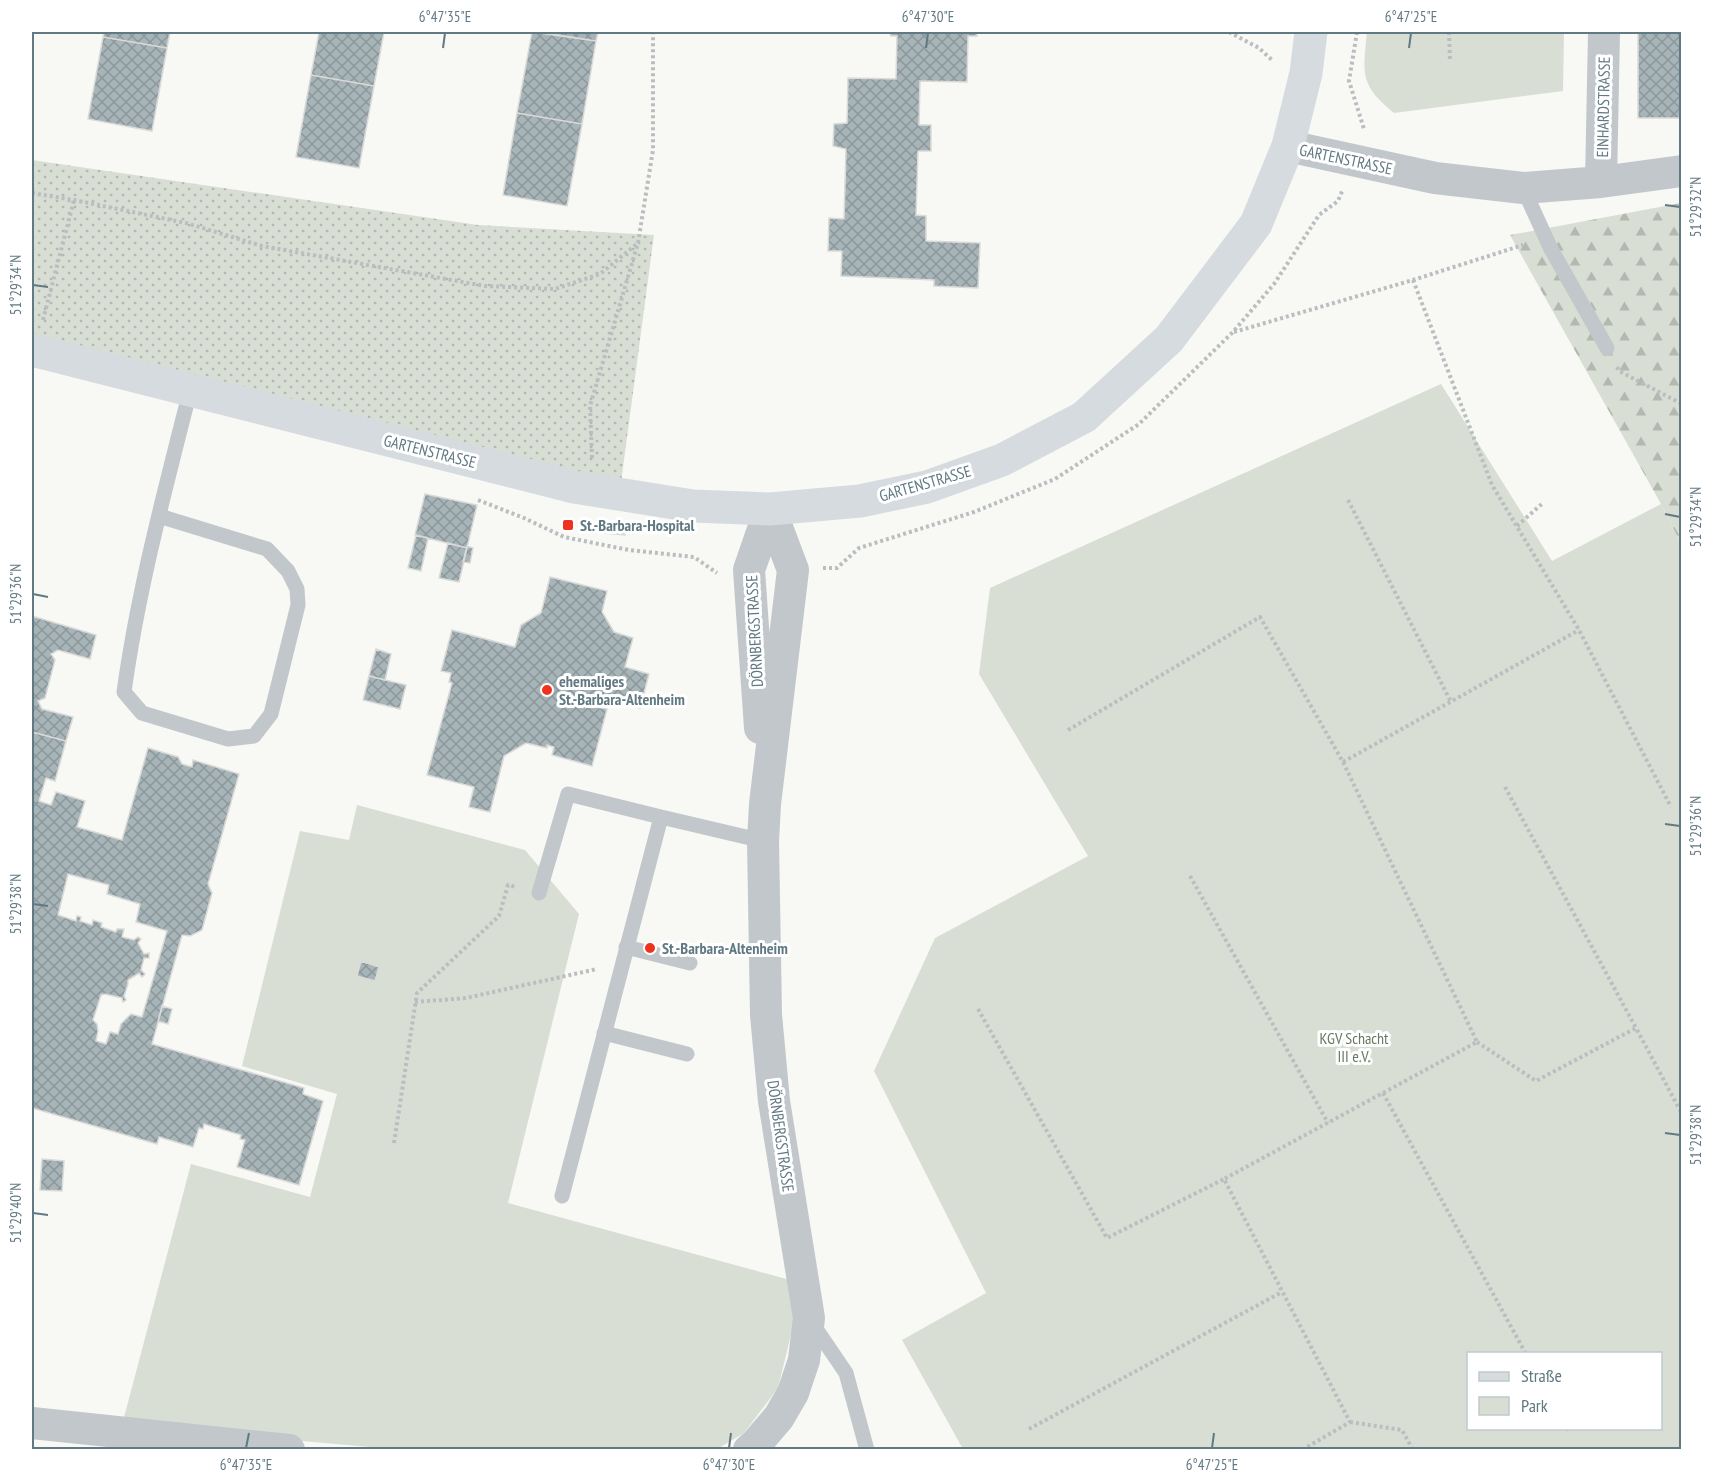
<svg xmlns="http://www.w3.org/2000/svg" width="1713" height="1481" font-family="'PT Sans Narrow',sans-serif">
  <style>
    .grass { fill: url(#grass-dots) }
    .forest { fill: url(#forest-firs) }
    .green { fill: #d9ded4; fill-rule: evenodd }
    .building { fill: url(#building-cross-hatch); stroke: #dadad8; stroke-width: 1.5; fill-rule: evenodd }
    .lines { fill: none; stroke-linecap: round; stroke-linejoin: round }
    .path { stroke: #b9bec0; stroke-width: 4; stroke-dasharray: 3 3; stroke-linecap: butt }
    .lane { stroke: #c1c7ca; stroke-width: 15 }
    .street { stroke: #c1c7ca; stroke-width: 32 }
    .secondary { stroke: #d5dbde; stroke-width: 33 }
    .ticks { fill: none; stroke: #617982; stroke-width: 2 }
    .poi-dot { fill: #ef311f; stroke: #fff; stroke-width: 2 }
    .labels { text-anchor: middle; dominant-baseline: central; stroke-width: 6; stroke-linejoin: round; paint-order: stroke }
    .street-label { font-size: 16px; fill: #617982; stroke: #fff }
    .poi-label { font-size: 16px; font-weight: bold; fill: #617982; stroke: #fff; text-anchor: start }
    .park-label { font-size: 16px; fill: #697a61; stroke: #fff }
    .neatline { fill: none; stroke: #617982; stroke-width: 2 }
    .ticks-label { font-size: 15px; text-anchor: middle; fill: #617982 }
  </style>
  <defs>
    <pattern id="grass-dots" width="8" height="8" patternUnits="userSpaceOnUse" patternTransform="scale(1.5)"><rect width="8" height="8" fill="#d9ded4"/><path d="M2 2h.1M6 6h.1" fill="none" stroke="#b3b9b1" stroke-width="1.8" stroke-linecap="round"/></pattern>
    <pattern id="forest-firs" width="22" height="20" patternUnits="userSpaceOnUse" patternTransform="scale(1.5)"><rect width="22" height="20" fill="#d9ded4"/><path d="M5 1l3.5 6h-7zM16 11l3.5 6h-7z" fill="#b3b9b1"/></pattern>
    <pattern id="building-cross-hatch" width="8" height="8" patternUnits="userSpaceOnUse" patternTransform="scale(1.5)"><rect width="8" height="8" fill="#a7b4b8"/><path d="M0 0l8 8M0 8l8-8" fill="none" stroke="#8b979b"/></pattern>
  </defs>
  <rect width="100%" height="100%" fill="#f8f8f5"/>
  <path class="grass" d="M 32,160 L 478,225 L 654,235 L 620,490 L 32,345 Z"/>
  <path class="forest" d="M 1681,203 L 1681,544 L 1661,504 L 1510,235 Z"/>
  <path class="green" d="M 1367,32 L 1564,32 L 1563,91 L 1394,113 C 1359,84 1363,74 1367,32 Z
    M 1441,384 L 1552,561 L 1661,504 L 1681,544 L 1681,1449 L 963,1449 L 902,1340 L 986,1293 L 874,1071 L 935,938 L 1088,856 L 979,674 L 990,588 ZM 1468,1354 L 1660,1354 L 1660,1428 L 1468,1428 Z
    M 357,805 L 525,850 L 579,914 L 508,1203 L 790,1280 L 796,1314 L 778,1388 L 744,1433 L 717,1449 L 403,1450 L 122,1425 L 191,1164 L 310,1197 L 337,1094 L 242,1066 L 300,831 L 349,840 Z"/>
  <path class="building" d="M 104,32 L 170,32 L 167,48 L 103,37 Z
    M 319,32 L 384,32 L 374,86 L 311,75 Z
    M 532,32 L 596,41 L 582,124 L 517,113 Z
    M 540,32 L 598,32 L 596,41 Z
    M 889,32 L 977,32 L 977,36 L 968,36 L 967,82 L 920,81 L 919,125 L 931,125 L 931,151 L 918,151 L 916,215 L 926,216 L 926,241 L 980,243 L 978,288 L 934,286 L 934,280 L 841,276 L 842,251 L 828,251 L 829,218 L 844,219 L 846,149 L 833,146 L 834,124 L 847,123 L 848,78 L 896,79 L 897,36 L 891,36 Z
    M 1638,32 L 1682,32 L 1682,118 L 1638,118 Z
    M 103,37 L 167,48 L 152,131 L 88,119 Z
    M 311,75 L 374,86 L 359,168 L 296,157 Z
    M 517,113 L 582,124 L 567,206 L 503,195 Z
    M 425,494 L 477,505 L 467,548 L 415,535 Z
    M 606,524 L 626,527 L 625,535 L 604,533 Z
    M 416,535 L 428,538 L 421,571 L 408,568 Z
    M 448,543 L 467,548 L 459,582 L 439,578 Z
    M 467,546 L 473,548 L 470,563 L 463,562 Z
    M 550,577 L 607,591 L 602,612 L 614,632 L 633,638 L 625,667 L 649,674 L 640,708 L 598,698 L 596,707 L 607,709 L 592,766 L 552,755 L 554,747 L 547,745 L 547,748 L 526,743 L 504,756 L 490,812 L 469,807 L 474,787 L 427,775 L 452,683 L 449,682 L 451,673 L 441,671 L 452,630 L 515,647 L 521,625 L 541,613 Z
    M 32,616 L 96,635 L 90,659 L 58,650 L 51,654 L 55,660 L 45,698 L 38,701 L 42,709 L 73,717 L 66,741 L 32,732 Z
    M 376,649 L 391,654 L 385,680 L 369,676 Z
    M 369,676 L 406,685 L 400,709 L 363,700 Z
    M 32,732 L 66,741 L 55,781 L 46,778 L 39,801 L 51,805 L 56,792 L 85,801 L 77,827 L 122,840 L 148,748 L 178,757 L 182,764 L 192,767 L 193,760 L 239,774 L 208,884 L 212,893 L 202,930 L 190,936 L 182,935 L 152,1044 L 304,1088 L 303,1094 L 323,1101 L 299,1185 L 237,1167 L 245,1140 L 240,1139 L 241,1135 L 204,1124 L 203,1129 L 199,1128 L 193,1147 L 159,1137 L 157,1144 L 32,1108 ZM 68,874 L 109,885 L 107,894 L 140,904 L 136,922 L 167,931 L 142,1017 L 131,1014 L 121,1024 L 118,1034 L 110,1032 L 106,1044 L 96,1041 L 98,1031 L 97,1024 L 93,1020 L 101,995 L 105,994 L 122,998 L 123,1002 L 126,1000 L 124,996 L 128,984 L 128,980 L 139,973 L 142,977 L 145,974 L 141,970 L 144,958 L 149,958 L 149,953 L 144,954 L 138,943 L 141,939 L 138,937 L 134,940 L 122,937 L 124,929 L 117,929 L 116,932 L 101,927 L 102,923 L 93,920 L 92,925 L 80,921 L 81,917 L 77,916 L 76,921 L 58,915 Z
    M 361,961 L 379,967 L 375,981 L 357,976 Z
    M 162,1006 L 172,1009 L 168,1024 L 158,1021 Z
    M 42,1159 L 64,1161 L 62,1191 L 40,1190 Z"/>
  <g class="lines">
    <path class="path" d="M 1229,32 L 1259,48 L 1273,61
      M 1357,32 L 1349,81 L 1364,129
      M 1449,32 L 1450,61
      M 32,193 L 74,200 L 186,223 L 262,246 L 485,286 L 555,289 L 600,274 L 638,243
      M 1413,280 L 1492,485 L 1579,630 L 1671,807
      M 43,320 L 74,200
      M 1234,332 L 1413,280 L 1523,245
      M 1617,367 L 1619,371 L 1682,404
      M 592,458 L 590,406 L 638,243 L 653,150 L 653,32
      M 478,500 L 524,518 L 564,537 L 629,550 L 694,557 L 717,573
      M 1348,500 L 1451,702
      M 1517,526 L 1543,503
      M 823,568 L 837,568 L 859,548 L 974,512 L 1055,479 L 1139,424 L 1233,332 L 1274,284 L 1319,215 L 1338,201 L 1343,189
      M 1068,730 L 1260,617 L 1343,762 L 1477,1042 L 1224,1179 L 1350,1422 L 1302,1450
      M 1343,762 L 1579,630
      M 1505,787 L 1636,1028
      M 1190,876 L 1328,1123
      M 415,1002 L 466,998 L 597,969
      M 978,1009 L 1107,1238 L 1224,1179
      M 1477,1042 L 1536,1081 L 1636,1028 L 1682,1114
      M 1383,1093 L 1526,1354
      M 394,1143 L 417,993 L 499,916 L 508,885 L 516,887
      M 1350,1422 L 1402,1430 L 1413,1450
      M 1567,1428 L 1570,1432
      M 1029,1429 L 1282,1292"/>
    <path class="lane" d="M 1523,188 L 1551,249 L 1607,348
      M 159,516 L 267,549 L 288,571 L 297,589 L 298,605 L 271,714 L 254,736 L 228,739 L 142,713 L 124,692 C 138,590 165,490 190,391
      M 539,893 L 568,794 L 661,817
      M 626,947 L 690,963
      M 604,1033 L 687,1054
      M 562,1196 L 661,817 L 763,841
      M 812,1323 L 846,1373 L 867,1450"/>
    <path class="street" d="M 1288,146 L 1435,178 L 1523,188 L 1601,182 L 1682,171
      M 1601,182 L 1604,32
      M 760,728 L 749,570 L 770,509
      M 32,1423 L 289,1450
      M 749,1450 L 756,1444 L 779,1417 L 793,1393 L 804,1360 L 809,1318 L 774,1101 L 766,1015 L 763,841 L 765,804 L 793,570 L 770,509"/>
    <path class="secondary" d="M 32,350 L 574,487 L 693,506 L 770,509 L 860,501 L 927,487 L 1002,460 L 1084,417 L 1169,339 L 1256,224 L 1288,146 L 1306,73 L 1311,32"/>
  </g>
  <path class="ticks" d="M 443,48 L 445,33M 926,48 L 928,33M 1409,48 L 1411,33M 1665,205 L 1680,207M 33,285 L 48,287M 1665,514 L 1680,517M 33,594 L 48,597M 1665,824 L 1680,826M 33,904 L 48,906M 1665,1133 L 1680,1135M 33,1213 L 48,1215M 246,1448 L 249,1433M 729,1448 L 731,1433M 1212,1448 L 1214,1433"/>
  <g class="poi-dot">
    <rect x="562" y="519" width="12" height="12" rx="3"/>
    <circle cx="547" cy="690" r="6"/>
    <circle cx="650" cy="948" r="6"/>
  </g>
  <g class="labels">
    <g class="street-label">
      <text transform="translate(1603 107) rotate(-89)">EINHARDSTRASSE</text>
      <text transform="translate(1346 159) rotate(12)">GARTENSTRASSE</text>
      <text transform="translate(430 451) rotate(14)">GARTENSTRASSE</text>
      <text transform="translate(925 483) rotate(-16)">GARTENSTRASSE</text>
      <text transform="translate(754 631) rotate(-93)">DÖRNBERGSTRASSE</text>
      <text transform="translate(781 1136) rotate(82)">DÖRNBERGSTRASSE</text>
    </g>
    <g class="poi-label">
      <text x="580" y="525">St.-Barbara-Hospital</text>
      <text x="559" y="681">ehemaliges<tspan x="559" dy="18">St.-Barbara-Altenheim</tspan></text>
      <text x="662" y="948">St.-Barbara-Altenheim</text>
    </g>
    <g class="park-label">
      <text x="1354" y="1038">KGV Schacht<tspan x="1354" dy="18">III e.V.</tspan></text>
    </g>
  </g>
  <rect width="1713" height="1481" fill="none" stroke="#ffffff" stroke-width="66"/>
  <rect x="1467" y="1352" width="195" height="78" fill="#ffffff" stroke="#c0c9cd" stroke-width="1.5"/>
  <rect x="1479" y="1372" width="30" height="9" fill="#d5dbde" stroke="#c0c9cd" stroke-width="1.5"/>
  <text x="1521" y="1382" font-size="18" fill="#617982">Straße</text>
  <rect x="1479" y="1397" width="30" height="18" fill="#d9ded4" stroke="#c0c9cd" stroke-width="1.5"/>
  <text x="1521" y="1412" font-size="18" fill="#617982">Park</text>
  <rect x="33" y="33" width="1647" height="1415" class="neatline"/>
  <g class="ticks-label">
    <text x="445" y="22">6°47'35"E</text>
    <text x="928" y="22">6°47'30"E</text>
    <text x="1411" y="22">6°47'25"E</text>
    <text transform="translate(1696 207) rotate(-90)" y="5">51°29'32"N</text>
    <text transform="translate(16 285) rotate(-90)" y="5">51°29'34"N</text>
    <text transform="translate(1696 517) rotate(-90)" y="5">51°29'34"N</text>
    <text transform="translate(16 594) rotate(-90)" y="5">51°29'36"N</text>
    <text transform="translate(1696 826) rotate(-90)" y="5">51°29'36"N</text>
    <text transform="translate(16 904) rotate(-90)" y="5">51°29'38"N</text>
    <text transform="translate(1696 1135) rotate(-90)" y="5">51°29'38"N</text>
    <text transform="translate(16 1213) rotate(-90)" y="5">51°29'40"N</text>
    <text x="246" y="1470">6°47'35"E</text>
    <text x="729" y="1470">6°47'30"E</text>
    <text x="1212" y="1470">6°47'25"E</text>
  </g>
</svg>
